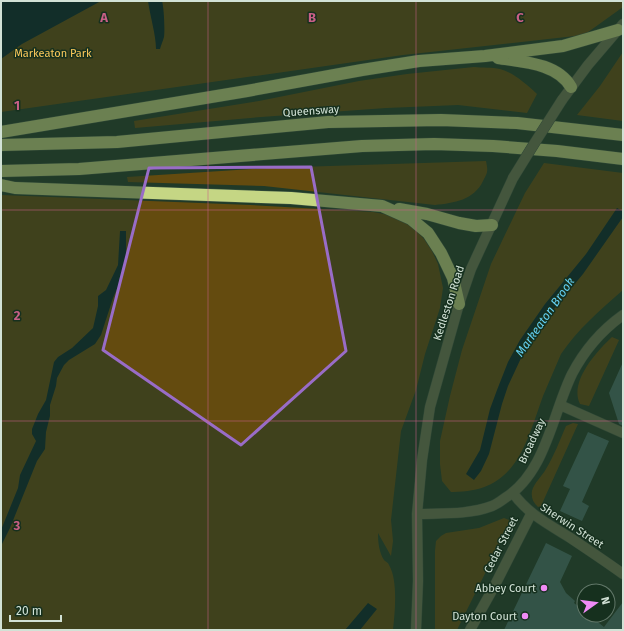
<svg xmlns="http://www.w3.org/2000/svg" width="624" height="631" font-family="'Fira Sans',sans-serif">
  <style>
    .green { fill: #644b0f }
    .water { fill: #00212c }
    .building { fill: #49726d }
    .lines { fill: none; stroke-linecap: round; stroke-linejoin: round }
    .minor-casing { stroke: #405847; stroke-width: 11 }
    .highway-casing { stroke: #405847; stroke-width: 13 }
    .minor { stroke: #707858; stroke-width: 10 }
    .highway { stroke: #c5d684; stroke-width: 12 }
    .minor-bridge-casing { stroke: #405847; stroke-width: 11; stroke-linecap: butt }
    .minor-bridge { stroke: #707858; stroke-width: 10 }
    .marked { fill: none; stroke: #996cc7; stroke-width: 3; stroke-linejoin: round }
    .grid { fill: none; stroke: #c85f86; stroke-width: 1; stroke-opacity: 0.55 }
    .poi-dot { fill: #f08bf6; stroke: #16301e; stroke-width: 1.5 }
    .labels { text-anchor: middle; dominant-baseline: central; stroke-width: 3; stroke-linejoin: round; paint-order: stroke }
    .park-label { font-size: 11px; fill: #fbc95b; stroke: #16301e }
    .street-label { font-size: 11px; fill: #d2e2d6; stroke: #16301e }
    .poi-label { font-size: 11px; fill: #d2e2d6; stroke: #16301e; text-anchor: end }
    .water-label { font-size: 12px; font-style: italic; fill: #65d2f5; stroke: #16301e }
    .grid-label { font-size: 13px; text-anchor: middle; font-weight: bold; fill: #c85f86; stroke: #16301e; stroke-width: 3; stroke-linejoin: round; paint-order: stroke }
  </style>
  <rect width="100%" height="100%" fill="#203a28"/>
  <path class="green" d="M 1,1 L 623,1 L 623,7 L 584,35 L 403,55 L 1,112 Z
    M 623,52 L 623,121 L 577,115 L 600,86 Z
    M 474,67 C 482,68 492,67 500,69 C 514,73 526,84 537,94 L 527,113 L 458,105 L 386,108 L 261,117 L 135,128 L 134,121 L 259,101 L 359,81 L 407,74 Z
    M 486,161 C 488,171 488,172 483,181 C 474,200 454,203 435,205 L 264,186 L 128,182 L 127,177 L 268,168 Z
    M 544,163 L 623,173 L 623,290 C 600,310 578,329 561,354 C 555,368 549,382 543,396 C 525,446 516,493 451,492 L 442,481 L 440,464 L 440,441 L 450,396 L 462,350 L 491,264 L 525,193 Z
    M 1,195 L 250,205 L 373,212 L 384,214 L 399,219 L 414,228 L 424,239 L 432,251 L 438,264 L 443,288 L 440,308 L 425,354 L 416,390 L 401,431 L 391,520 L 393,541 L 391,556 L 378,533 C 378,542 379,552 384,560 C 386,562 388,562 389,565 C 398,580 395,612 393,630 L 1,630 Z
    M 612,337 L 619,340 L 589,406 L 580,404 C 569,382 596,352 612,337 Z
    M 573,423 L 578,424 L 541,506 L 538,507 C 533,502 531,498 532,491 C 534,483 542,476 546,469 C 554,456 560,440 566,426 Z
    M 504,518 L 509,520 L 508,527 L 457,630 L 435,630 L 435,551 L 436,541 L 441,536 L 446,533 L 479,528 Z"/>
  <path class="water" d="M 1,1 L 101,1 L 22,44 L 1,59 Z
    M 148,1 L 162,1 C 164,7 165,31 164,37 C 163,41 161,45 160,49 L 156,49 C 156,35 150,16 148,1 Z
    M 617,208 L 623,211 L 623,217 L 583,274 L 545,320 L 522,356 L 508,386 L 502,404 L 489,454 L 481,471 L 474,480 L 466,474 L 480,450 L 490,409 L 497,390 L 508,362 L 520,340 L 545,304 L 586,254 Z
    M 120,231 L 126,231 L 126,255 L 123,275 L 113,298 L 101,335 L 95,344 L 69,360 L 64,365 L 57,378 L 56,386 L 50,405 L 50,416 L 46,432 L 45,449 L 37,461 L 10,528 L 1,546 L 1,530 L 18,488 L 20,475 L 36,441 L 32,434 L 32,429 L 38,414 L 46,400 L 54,362 L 58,357 L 72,348 L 93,328 L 98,306 L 98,296 L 106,290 L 118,265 Z
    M 368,603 L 377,609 L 360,630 L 345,630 Z"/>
  <path class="building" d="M 623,362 L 623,426 L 619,424 L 609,393 Z
    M 588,432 L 609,441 L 582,502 L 589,506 L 582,521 L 560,511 L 570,489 L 563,486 Z
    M 546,543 L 572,556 L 560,582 L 566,593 L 575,601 L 574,603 L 584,611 L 584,615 L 589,615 L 604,627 L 623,602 L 623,630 L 504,630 Z"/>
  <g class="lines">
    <g class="minor-casing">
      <path id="minor" d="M 562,100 L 588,65 L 623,24
        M 560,405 L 623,433
        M 513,493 C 527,513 548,524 569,537 C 587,549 605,561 623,574
        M 417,514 C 442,513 468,515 492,506 C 497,504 501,501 505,498 C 546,472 552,415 572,374 C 584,351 602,330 623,315
        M 416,630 L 418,581 L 417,514 L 422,460 L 430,407 L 459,304 L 471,269 L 513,178
        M 470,630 L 495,585 L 531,514"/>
    </g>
    <g class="highway-casing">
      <path id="highway" d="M 498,58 C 523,62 557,63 571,87
        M 1,132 L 247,91 L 362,70 L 419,61 L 485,56 L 563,46 L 618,30
        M 1,145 L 117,142 L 328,122 L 441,120 L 517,123 L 623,135
        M 1,171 L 79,169 L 362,146 L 434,144 L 493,146 L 557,151 L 623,159
        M 1,185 L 15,188 L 291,198 L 382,206 L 411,219 L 428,233 L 441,253 L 453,278 L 459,304
        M 399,209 L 427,214 L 459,223 L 476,226 L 492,225"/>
    </g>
    <use href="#minor" class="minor"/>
    <use href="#highway" class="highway"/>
    <g class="minor-bridge-casing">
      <path id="minor-bridge" d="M 513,178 L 534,144 L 562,100"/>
    </g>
    <use href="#minor-bridge" class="minor-bridge"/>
  </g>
  <path d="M0 0H624V631H0ZM 311,167 L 346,351 L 241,445 L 103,350 L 149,168 Z" fill="#203a28" fill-opacity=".55" fill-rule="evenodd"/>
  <path class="marked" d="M 311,167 L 346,351 L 241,445 L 103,350 L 149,168 Z"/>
  <path class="grid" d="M 208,1 L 208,630M 416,1 L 416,630M 1,210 L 623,210M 1,421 L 623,421"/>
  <g class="poi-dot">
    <circle cx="544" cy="588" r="4"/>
    <circle cx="525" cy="616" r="4"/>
  </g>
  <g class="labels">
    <g class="park-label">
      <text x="53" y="53">Markeaton Park</text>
    </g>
    <g class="street-label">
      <text transform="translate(311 111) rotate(-4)">Queensway</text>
      <text transform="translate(449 303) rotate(-72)">Kedleston Road</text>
      <text transform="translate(532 441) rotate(-65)">Broadway</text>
      <text transform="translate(572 526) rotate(33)">Sherwin Street</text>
      <text transform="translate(501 545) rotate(-63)">Cedar Street</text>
    </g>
    <g class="poi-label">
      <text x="536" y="588">Abbey Court</text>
      <text x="517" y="616">Dayton Court</text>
    </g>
    <g class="water-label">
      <text transform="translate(545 317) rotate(-55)">Markeaton Brook</text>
    </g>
  </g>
  <g class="grid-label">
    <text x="104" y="22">A</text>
    <text x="312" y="22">B</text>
    <text x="520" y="22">C</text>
    <text x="17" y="110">1</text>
    <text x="17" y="320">2</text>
    <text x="17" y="530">3</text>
  </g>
  <rect width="624" height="631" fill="none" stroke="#d2e2d6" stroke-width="4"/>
  <g transform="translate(596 603) rotate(76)"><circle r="19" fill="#16301e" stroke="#617768"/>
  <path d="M0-3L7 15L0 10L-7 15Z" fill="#f08bf6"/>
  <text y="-6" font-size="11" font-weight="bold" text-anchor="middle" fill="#d2e2d6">N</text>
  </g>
  <path d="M10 615v6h51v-6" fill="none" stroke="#d2e2d6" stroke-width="2"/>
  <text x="16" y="615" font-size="12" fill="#d2e2d6" stroke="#16301e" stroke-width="3" paint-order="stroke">20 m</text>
</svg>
